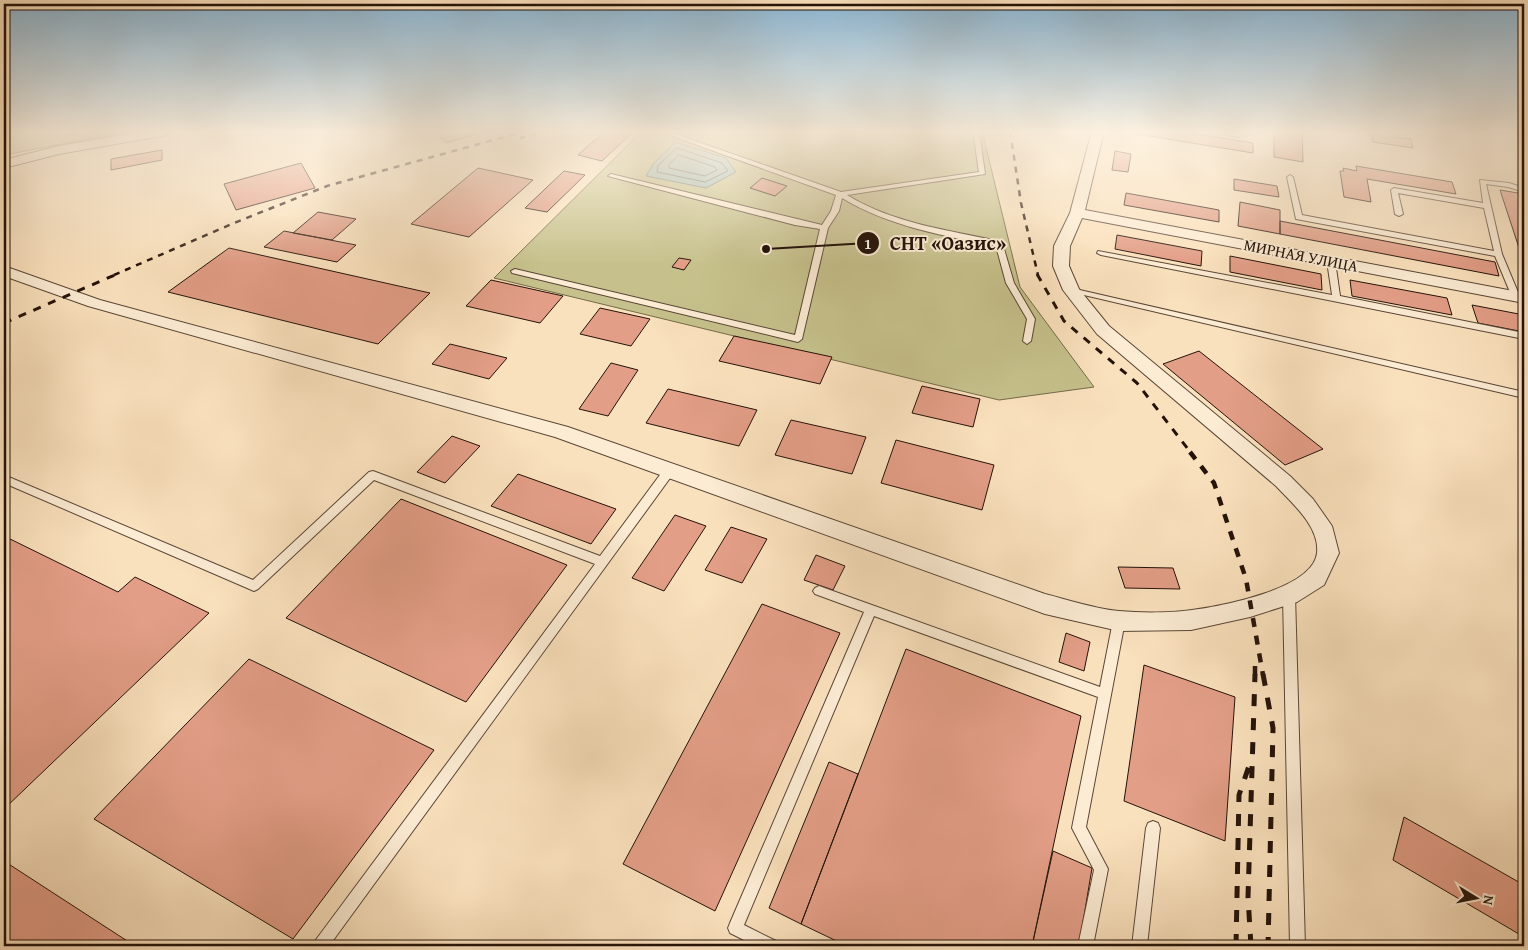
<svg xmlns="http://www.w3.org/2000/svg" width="1528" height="950" font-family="'Gentium Book Plus',serif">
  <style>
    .green { fill: #c6c18c; stroke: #756a4a }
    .water { fill: #9fbcb8; stroke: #6e7872 }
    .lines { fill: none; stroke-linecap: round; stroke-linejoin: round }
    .shore { stroke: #626760; stroke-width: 1 }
    .building { fill: #e39e87; stroke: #241209 }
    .service-casing { stroke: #5a4636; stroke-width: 2 }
    .minor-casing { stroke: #5a4636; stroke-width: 2 }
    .service { fill: #fcecd4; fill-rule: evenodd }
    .minor { fill: #fcecd4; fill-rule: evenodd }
    .rail-far3 { stroke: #241209; stroke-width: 2.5; stroke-dasharray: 6 6; stroke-linecap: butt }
    .rail-far2 { stroke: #241209; stroke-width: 3; stroke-dasharray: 8 8; stroke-linecap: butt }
    .rail-far1 { stroke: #241209; stroke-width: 4.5; stroke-dasharray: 9 9; stroke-linecap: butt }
    .rail { stroke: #241209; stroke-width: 5; stroke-dasharray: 12 12; stroke-linecap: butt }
    .labels { text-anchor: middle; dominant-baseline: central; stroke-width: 4; stroke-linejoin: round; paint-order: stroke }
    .far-street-label { font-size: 16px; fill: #241209; stroke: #fcecd4 }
    .leader { fill: none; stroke: #241209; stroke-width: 2 }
    .callout-dot { fill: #241209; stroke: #fcecd4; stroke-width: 2 }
    .mark-label { font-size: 15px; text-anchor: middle; font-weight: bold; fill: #fff }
    .callout-label { font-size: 20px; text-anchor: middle; font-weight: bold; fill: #241209; stroke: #fcecd4; stroke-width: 4; stroke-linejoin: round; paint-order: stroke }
  </style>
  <rect width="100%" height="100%" fill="#fae1bd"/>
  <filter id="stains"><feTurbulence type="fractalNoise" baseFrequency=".004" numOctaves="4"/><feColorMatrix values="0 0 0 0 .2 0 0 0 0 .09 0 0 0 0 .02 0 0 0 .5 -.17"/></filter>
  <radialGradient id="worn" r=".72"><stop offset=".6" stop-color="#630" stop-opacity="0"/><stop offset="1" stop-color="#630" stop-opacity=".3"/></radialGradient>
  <path class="green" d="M 4,131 L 131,131 L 4,155 Z
    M 642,131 L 982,131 L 1020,287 L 1094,387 L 999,400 L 494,278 Z"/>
  <path class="water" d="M 675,142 L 726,158 L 736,172 L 706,188 L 646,176 L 654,163 Z"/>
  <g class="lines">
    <path class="shore" d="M 677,148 L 722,163 L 728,171 L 705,182 L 657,172 L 658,166 Z
      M 679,155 L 715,167 L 717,170 L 705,176 L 669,168 L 669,165 Z"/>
  </g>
  <path class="building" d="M 434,131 L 478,131 L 480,133 L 446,143 Z
    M 605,131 L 634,131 L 602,161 L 578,155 Z
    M 1138,131 L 1178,131 L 1253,143 L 1253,153 L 1137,134 Z
    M 1274,131 L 1302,131 L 1303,162 L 1274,157 Z
    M 1364,131 L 1393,131 L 1394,137 L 1411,139 L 1413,148 L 1373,142 L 1371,134 Z
    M 162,150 L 162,160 L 111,170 L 111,159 Z
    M 1115,151 L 1131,154 L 1128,172 L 1112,170 Z
    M 301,163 L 315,188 L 236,210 L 224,184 Z
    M 1356,166 L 1452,182 L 1456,194 L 1367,179 L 1371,202 L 1344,197 L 1340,171 L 1344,171 L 1343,168 L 1357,171 Z
    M 478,168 L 533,180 L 469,237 L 411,224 Z
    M 564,171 L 585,175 L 547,212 L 525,208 Z
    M 762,178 L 787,186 L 775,196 L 750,188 Z
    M 1234,179 L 1277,186 L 1279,197 L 1234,190 Z
    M 1500,190 L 1524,194 L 1524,263 Z
    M 1126,193 L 1219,210 L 1219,222 L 1124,205 Z
    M 1240,202 L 1280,210 L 1280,234 L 1238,226 Z
    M 318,212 L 356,219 L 332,240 L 293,233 Z
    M 1280,221 L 1495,262 L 1499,276 L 1280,234 Z
    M 284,231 L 356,245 L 337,262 L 264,247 Z
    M 1117,235 L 1202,251 L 1201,266 L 1115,249 Z
    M 229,248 L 430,293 L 378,344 L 168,292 Z
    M 1230,256 L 1321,274 L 1322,290 L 1230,272 Z
    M 679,258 L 691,260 L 684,270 L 672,267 Z
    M 491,280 L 563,296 L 540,323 L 466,306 Z
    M 1350,280 L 1447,298 L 1452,315 L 1352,296 Z
    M 1472,305 L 1524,315 L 1524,332 L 1478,323 Z
    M 600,308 L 650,319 L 631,346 L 580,334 Z
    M 734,336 L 832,357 L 820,384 L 719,361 Z
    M 450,344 L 507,358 L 489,379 L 432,364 Z
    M 1199,351 L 1323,449 L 1285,465 L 1163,364 Z
    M 611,363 L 638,370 L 608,416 L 579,409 Z
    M 922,386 L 980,399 L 973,427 L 912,413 Z
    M 668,389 L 757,410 L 739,446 L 646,423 Z
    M 791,420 L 866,437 L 852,474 L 775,455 Z
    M 452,436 L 480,446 L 445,483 L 417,472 Z
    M 896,440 L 994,465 L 982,510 L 881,483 Z
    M 518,474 L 616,509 L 591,544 L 491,506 Z
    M 401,499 L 567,565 L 466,702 L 286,618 Z
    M 675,515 L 706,526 L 664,591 L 632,578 Z
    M 731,527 L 767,539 L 742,583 L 705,570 Z
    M 4,536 L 118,592 L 135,577 L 209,613 L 4,809 Z
    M 816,555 L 845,566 L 833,590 L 804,580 Z
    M 1118,567 L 1173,568 L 1180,589 L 1125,588 Z
    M 762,604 L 840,633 L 715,911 L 623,864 Z
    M 1066,633 L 1090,642 L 1084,671 L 1059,662 Z
    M 906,649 L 1081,716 L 1032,946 L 847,946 L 801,924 Z
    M 249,659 L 434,750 L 293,939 L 94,819 Z
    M 1144,665 L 1235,697 L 1225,841 L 1124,801 Z
    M 829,762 L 858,774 L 801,924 L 769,908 Z
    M 1404,817 L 1524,885 L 1524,937 L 1393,860 Z
    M 1053,851 L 1092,868 L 1079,946 L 1032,946 Z
    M 4,861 L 135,946 L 4,946 Z"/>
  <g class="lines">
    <g class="service-casing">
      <path id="service" d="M 658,131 L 667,131 L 841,192 L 979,172 L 973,131 L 979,131 L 985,174 L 847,195 C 894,224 949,230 1002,242 L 1014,283 L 1035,319 L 1031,341 L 1027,344 L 1023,341 L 1027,319 L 1006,283 L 996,246 C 944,236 888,226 842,198 L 839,211 L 828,228 L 802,339 L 798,342 L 512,273 L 511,271 L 515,269 L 795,335 L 820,229 L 795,225 L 608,176 L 611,174 L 822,225 L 831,211 L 836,195 Z
        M 1207,131 L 1235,133 L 1235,131 L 1241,131 L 1241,135 L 1238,137 Z
        M 1290,175 L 1293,177 L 1302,215 L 1494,251 L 1484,208 L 1398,193 L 1403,214 L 1399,216 L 1395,214 L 1391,190 L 1394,188 L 1483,203 L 1480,180 L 1509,183 L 1524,188 L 1524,192 L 1508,187 L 1486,184 L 1502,254 L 1520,297 L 1516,299 L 1512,297 L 1495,256 L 1296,219 L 1287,177 Z
        M 1098,251 L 1332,295 L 1327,261 L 1331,259 L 1335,261 L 1340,296 L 1524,333 L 1524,339 L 1101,255 L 1097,253 Z
        M 1068,288 L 1071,288 L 1524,392 L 1524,398 L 1071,292 L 1068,292 Z
        M 669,467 L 674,471 L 673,474 L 329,946 L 312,946 L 315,941 L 595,564 L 374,480 L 258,589 L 254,591 L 4,483 L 4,475 L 253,580 L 369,472 L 373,471 L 600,556 L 665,468 Z
        M 819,586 L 1100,687 L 1113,621 L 1115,617 L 1119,616 L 1123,617 L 1125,621 L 1086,827 L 1108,869 L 1093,946 L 1078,946 L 1094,870 L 1072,828 L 1098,697 L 874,616 L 744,925 L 776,941 L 778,946 L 756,946 L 730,933 L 728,928 L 730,923 L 864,612 L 815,594 L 813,591 L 815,588 Z
        M 1289,590 L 1293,592 L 1295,595 L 1305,946 L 1290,946 L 1283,595 L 1285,592 Z
        M 1153,821 L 1158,823 L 1160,828 L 1147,946 L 1132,946 L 1146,828 L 1148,823 Z"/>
    </g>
    <g class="minor-casing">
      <path id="minor" d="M 145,131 L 173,131 L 167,135 L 59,154 L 4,168 L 4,160 L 59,146 Z
        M 1092,131 L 1104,131 L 1085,210 L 1524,293 L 1524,303 L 1082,218 L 1070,246 L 1069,266 L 1079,289 L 1109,326 L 1290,476 L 1313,499 L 1332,526 L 1339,553 L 1324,585 L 1297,602 L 1250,617 L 1191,630 L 1119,631 L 1045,614 L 555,437 L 88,306 L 4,276 L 4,266 L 100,300 L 568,427 L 1045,594 C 1069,600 1095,609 1119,611 C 1140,613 1171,613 1192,610 C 1222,606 1313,589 1317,553 C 1320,527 1292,503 1276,486 L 1097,334 L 1063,290 L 1053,266 L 1054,246 L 1070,213 Z"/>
    </g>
    <use href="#service" class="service"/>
    <use href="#minor" class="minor"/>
    <path class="rail-far3" d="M 1010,131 L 1021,203 L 1038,275
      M 520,138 L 544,131
      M 114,275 L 234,223 L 327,186 L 526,131"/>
    <path class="rail-far2" d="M 1037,274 L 1064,321 L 1137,383 L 1191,453
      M 4,323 L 117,274"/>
    <path class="rail-far1" d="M 1190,452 L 1214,483 L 1246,579 L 1263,675
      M 1255,675 L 1255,661"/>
    <path class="rail" d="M 1263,674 L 1273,728 L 1268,946
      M 1236,946 L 1239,795 L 1249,766
      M 1251,946 L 1248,897 L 1255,674"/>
  </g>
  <linearGradient id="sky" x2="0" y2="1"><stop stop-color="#8bb7d5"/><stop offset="0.5" stop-color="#fdf2e1"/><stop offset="1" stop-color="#fdf2e1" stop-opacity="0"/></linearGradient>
  <rect width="1528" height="264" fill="url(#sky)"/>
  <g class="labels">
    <g class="far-street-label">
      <text transform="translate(1301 255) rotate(11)">МИРНАЯ УЛИЦА</text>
    </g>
  </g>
  <path class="leader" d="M766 249L868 243"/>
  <g class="callout-dot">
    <circle cx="766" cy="249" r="5"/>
    <circle cx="868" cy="243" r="12"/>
  </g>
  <g class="mark-label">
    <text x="868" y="249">1</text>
  </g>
  <g class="callout-label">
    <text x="948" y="250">СНТ «Оазис»</text>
  </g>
  <rect width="1528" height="950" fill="none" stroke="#fae1bd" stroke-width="20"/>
  <rect x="5" y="5" width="1518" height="940" fill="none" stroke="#241209" stroke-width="2.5"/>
  <rect x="10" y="10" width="1508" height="930" fill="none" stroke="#241209"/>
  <g transform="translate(1476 898) rotate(100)" stroke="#fcecd4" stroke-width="4" paint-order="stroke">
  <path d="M0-4L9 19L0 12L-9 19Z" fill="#241209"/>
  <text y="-8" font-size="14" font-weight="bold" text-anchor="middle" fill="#241209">N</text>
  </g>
  <rect width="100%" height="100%" filter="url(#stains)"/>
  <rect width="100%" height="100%" fill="url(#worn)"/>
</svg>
